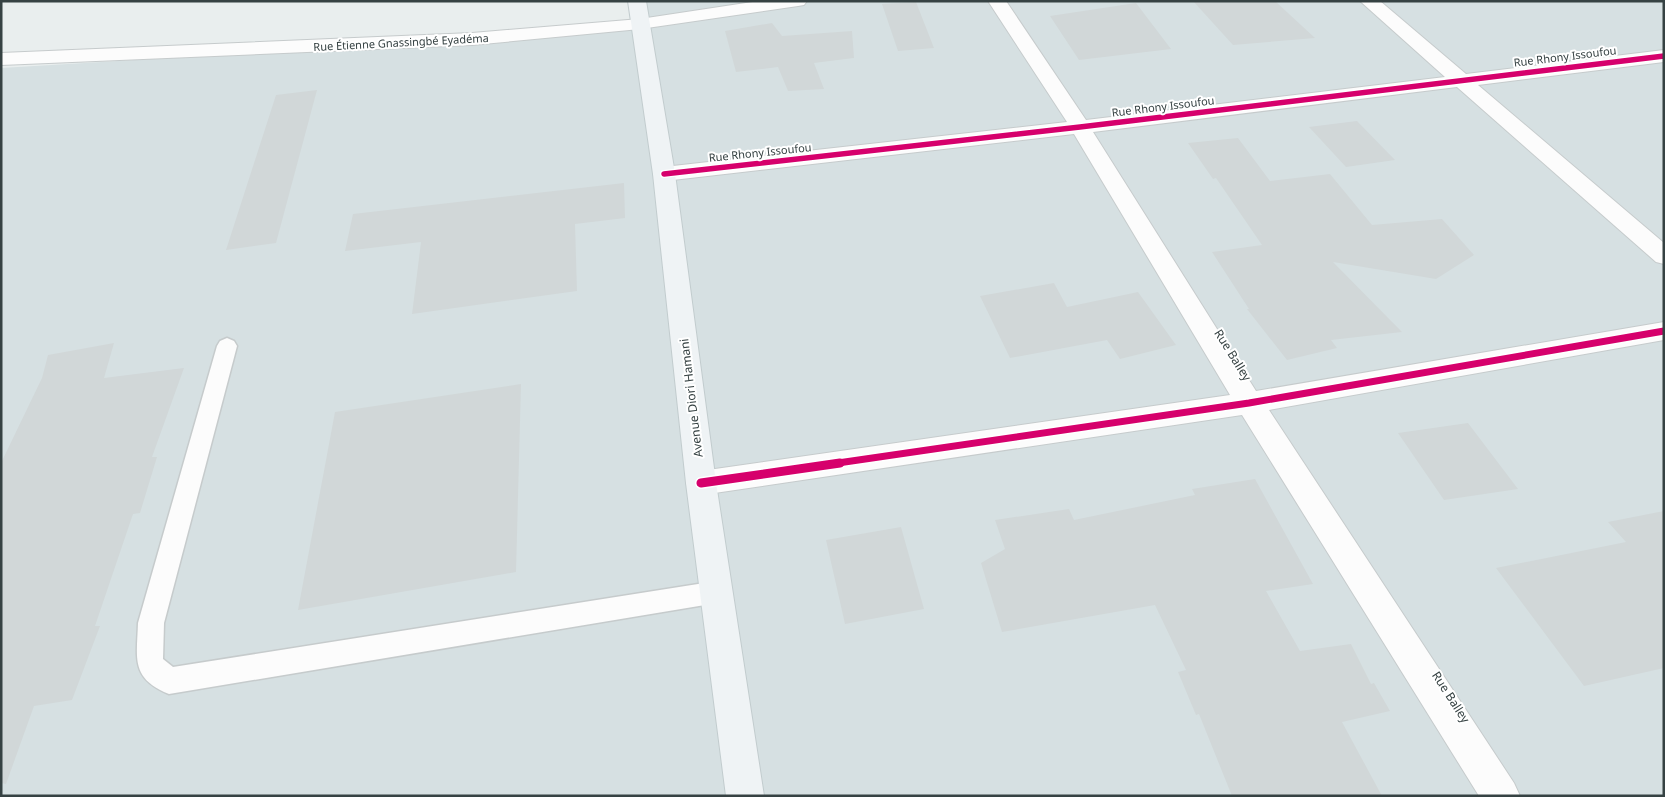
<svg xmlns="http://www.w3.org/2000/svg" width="1665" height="797" font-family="'Noto Sans',sans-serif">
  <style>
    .residential { fill: #d6e0e2 }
    .building { fill: #d1d7d8 }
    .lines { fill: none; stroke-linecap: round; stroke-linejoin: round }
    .service-casing { stroke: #c6cbcc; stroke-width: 3 }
    .minor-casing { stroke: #c6cbcc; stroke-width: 2 }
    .secondary-casing { stroke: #c2ccce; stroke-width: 2 }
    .service { fill: #fcfcfc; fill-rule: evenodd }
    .minor { fill: #fcfcfc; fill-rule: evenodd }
    .secondary { fill: #eff3f5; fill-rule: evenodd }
    .cycleway-far2-casing { stroke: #fff; stroke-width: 8 }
    .cycleway-far1-casing { stroke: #fff; stroke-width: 10 }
    .cycleway-casing { stroke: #fff; stroke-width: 12 }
    .cycleway-far2 { stroke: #d6006c; stroke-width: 5.5 }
    .cycleway-far1 { stroke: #d6006c; stroke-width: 7 }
    .cycleway { stroke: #d6006c; stroke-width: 9 }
    .labels { text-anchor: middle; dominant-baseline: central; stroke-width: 4; stroke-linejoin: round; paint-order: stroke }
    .far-street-label { font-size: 11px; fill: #364243; stroke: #fff }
    .street-label { font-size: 12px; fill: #364243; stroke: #fff }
  </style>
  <rect width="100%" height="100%" fill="#e9eeee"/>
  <path class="residential" d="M 646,1 L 1664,1 L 1664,796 L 1,796 L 1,68 L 650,29 Z"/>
  <path class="building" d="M 1193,1 L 1275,1 L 1315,38 L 1233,45 Z
    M 916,2 L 934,48 L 898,51 L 882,4 Z
    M 1136,3 L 1171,49 L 1079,60 L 1050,16 Z
    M 772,23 L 782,36 L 852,31 L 854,58 L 814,63 L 824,89 L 788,91 L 778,67 L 736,72 L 725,31 Z
    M 317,90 L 276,243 L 226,250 L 276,95 Z
    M 1357,121 L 1395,160 L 1346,167 L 1309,127 Z
    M 1238,138 L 1270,181 L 1330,174 L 1372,225 L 1442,219 L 1474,255 L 1436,279 L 1333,262 L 1402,332 L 1331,340 L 1337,348 L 1287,360 L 1247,309 L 1249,309 L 1212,252 L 1262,245 L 1216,178 L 1213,179 L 1188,143 Z
    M 624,183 L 625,218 L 575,224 L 577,291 L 412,314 L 421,242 L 345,251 L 353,214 Z
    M 1054,283 L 1067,307 L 1138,292 L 1176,345 L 1120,359 L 1107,340 L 1010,358 L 980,296 Z
    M 114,343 L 104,378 L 184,368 L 152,457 L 157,457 L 140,513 L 133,514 L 95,626 L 100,626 L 72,700 L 34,706 L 6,784 L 1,783 L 1,463 L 42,378 L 48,355 Z
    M 521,384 L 516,572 L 298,610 L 335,412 Z
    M 1468,423 L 1518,489 L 1444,500 L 1398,433 Z
    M 1255,479 L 1313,584 L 1266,591 L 1300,651 L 1351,644 L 1371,684 L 1374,683 L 1390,711 L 1342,722 L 1382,796 L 1232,796 L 1199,714 L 1196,715 L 1178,672 L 1186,670 L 1155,605 L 1002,632 L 981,563 L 1005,549 L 995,520 L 1069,509 L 1074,520 L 1195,495 L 1192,489 Z
    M 1664,511 L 1664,668 L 1584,686 L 1496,568 L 1626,542 L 1608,522 Z
    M 901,527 L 924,609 L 845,624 L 826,540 Z"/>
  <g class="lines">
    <g class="service-casing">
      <path id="service" d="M 227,338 L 234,341 L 237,346 L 164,623 L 163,659 L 173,667 L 717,581 L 726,584 L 729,592 L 726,600 L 717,603 L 169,694 C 130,678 137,658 138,623 L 217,346 L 220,341 Z"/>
    </g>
    <g class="minor-casing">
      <path id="minor" d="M 759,1 L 807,1 L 804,5 L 798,6 L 640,29 L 472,45 L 1,65 L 1,53 L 472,33 L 640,19 Z
        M 988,1 L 1006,1 L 1086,120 L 1445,77 L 1360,1 L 1380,1 L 1466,74 L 1664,50 L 1664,62 L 1478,85 L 1664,243 L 1664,264 L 1656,262 L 1457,87 L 1093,132 L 1256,391 L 1664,322 L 1664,340 L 1269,410 L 1514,783 L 1520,796 L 1479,796 L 1242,415 L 701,495 L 691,492 L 686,483 L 691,474 L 701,471 L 1230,395 L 1074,134 L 664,181 L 656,179 L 653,174 L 656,169 L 664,167 L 1067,122 Z"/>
    </g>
    <g class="secondary-casing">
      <path id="secondary" d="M 628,1 L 646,1 L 675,174 L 716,483 L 764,796 L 726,796 L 686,483 L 653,174 Z"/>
    </g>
    <use href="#service" class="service"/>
    <use href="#minor" class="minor"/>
    <use href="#secondary" class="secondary"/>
    <g class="cycleway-far2-casing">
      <path id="cycleway-far2" d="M 664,174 L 1080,127 L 1664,56"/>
    </g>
    <g class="cycleway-far1-casing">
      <path id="cycleway-far1" d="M 831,464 L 1249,403 L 1664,331"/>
    </g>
    <g class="cycleway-casing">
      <path id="cycleway" d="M 701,483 L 840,463"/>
    </g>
    <use href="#cycleway-far2" class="cycleway-far2"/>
    <use href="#cycleway-far1" class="cycleway-far1"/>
    <use href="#cycleway" class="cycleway"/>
  </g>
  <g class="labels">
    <g class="far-street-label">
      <text transform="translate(401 42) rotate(-3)">Rue Étienne Gnassingbé Eyadéma</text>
      <text transform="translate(1565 56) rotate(-7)">Rue Rhony Issoufou</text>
      <text transform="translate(1163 106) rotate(-7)">Rue Rhony Issoufou</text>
      <text transform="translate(760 152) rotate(-6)">Rue Rhony Issoufou</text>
    </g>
    <g class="street-label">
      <text transform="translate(1233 355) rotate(58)">Rue Balley</text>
      <text transform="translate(691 398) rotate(-97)">Avenue Diori Hamani</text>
      <text transform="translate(1451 697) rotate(57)">Rue Balley</text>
    </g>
  </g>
  <rect width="1665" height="797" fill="none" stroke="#364243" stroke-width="5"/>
</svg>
